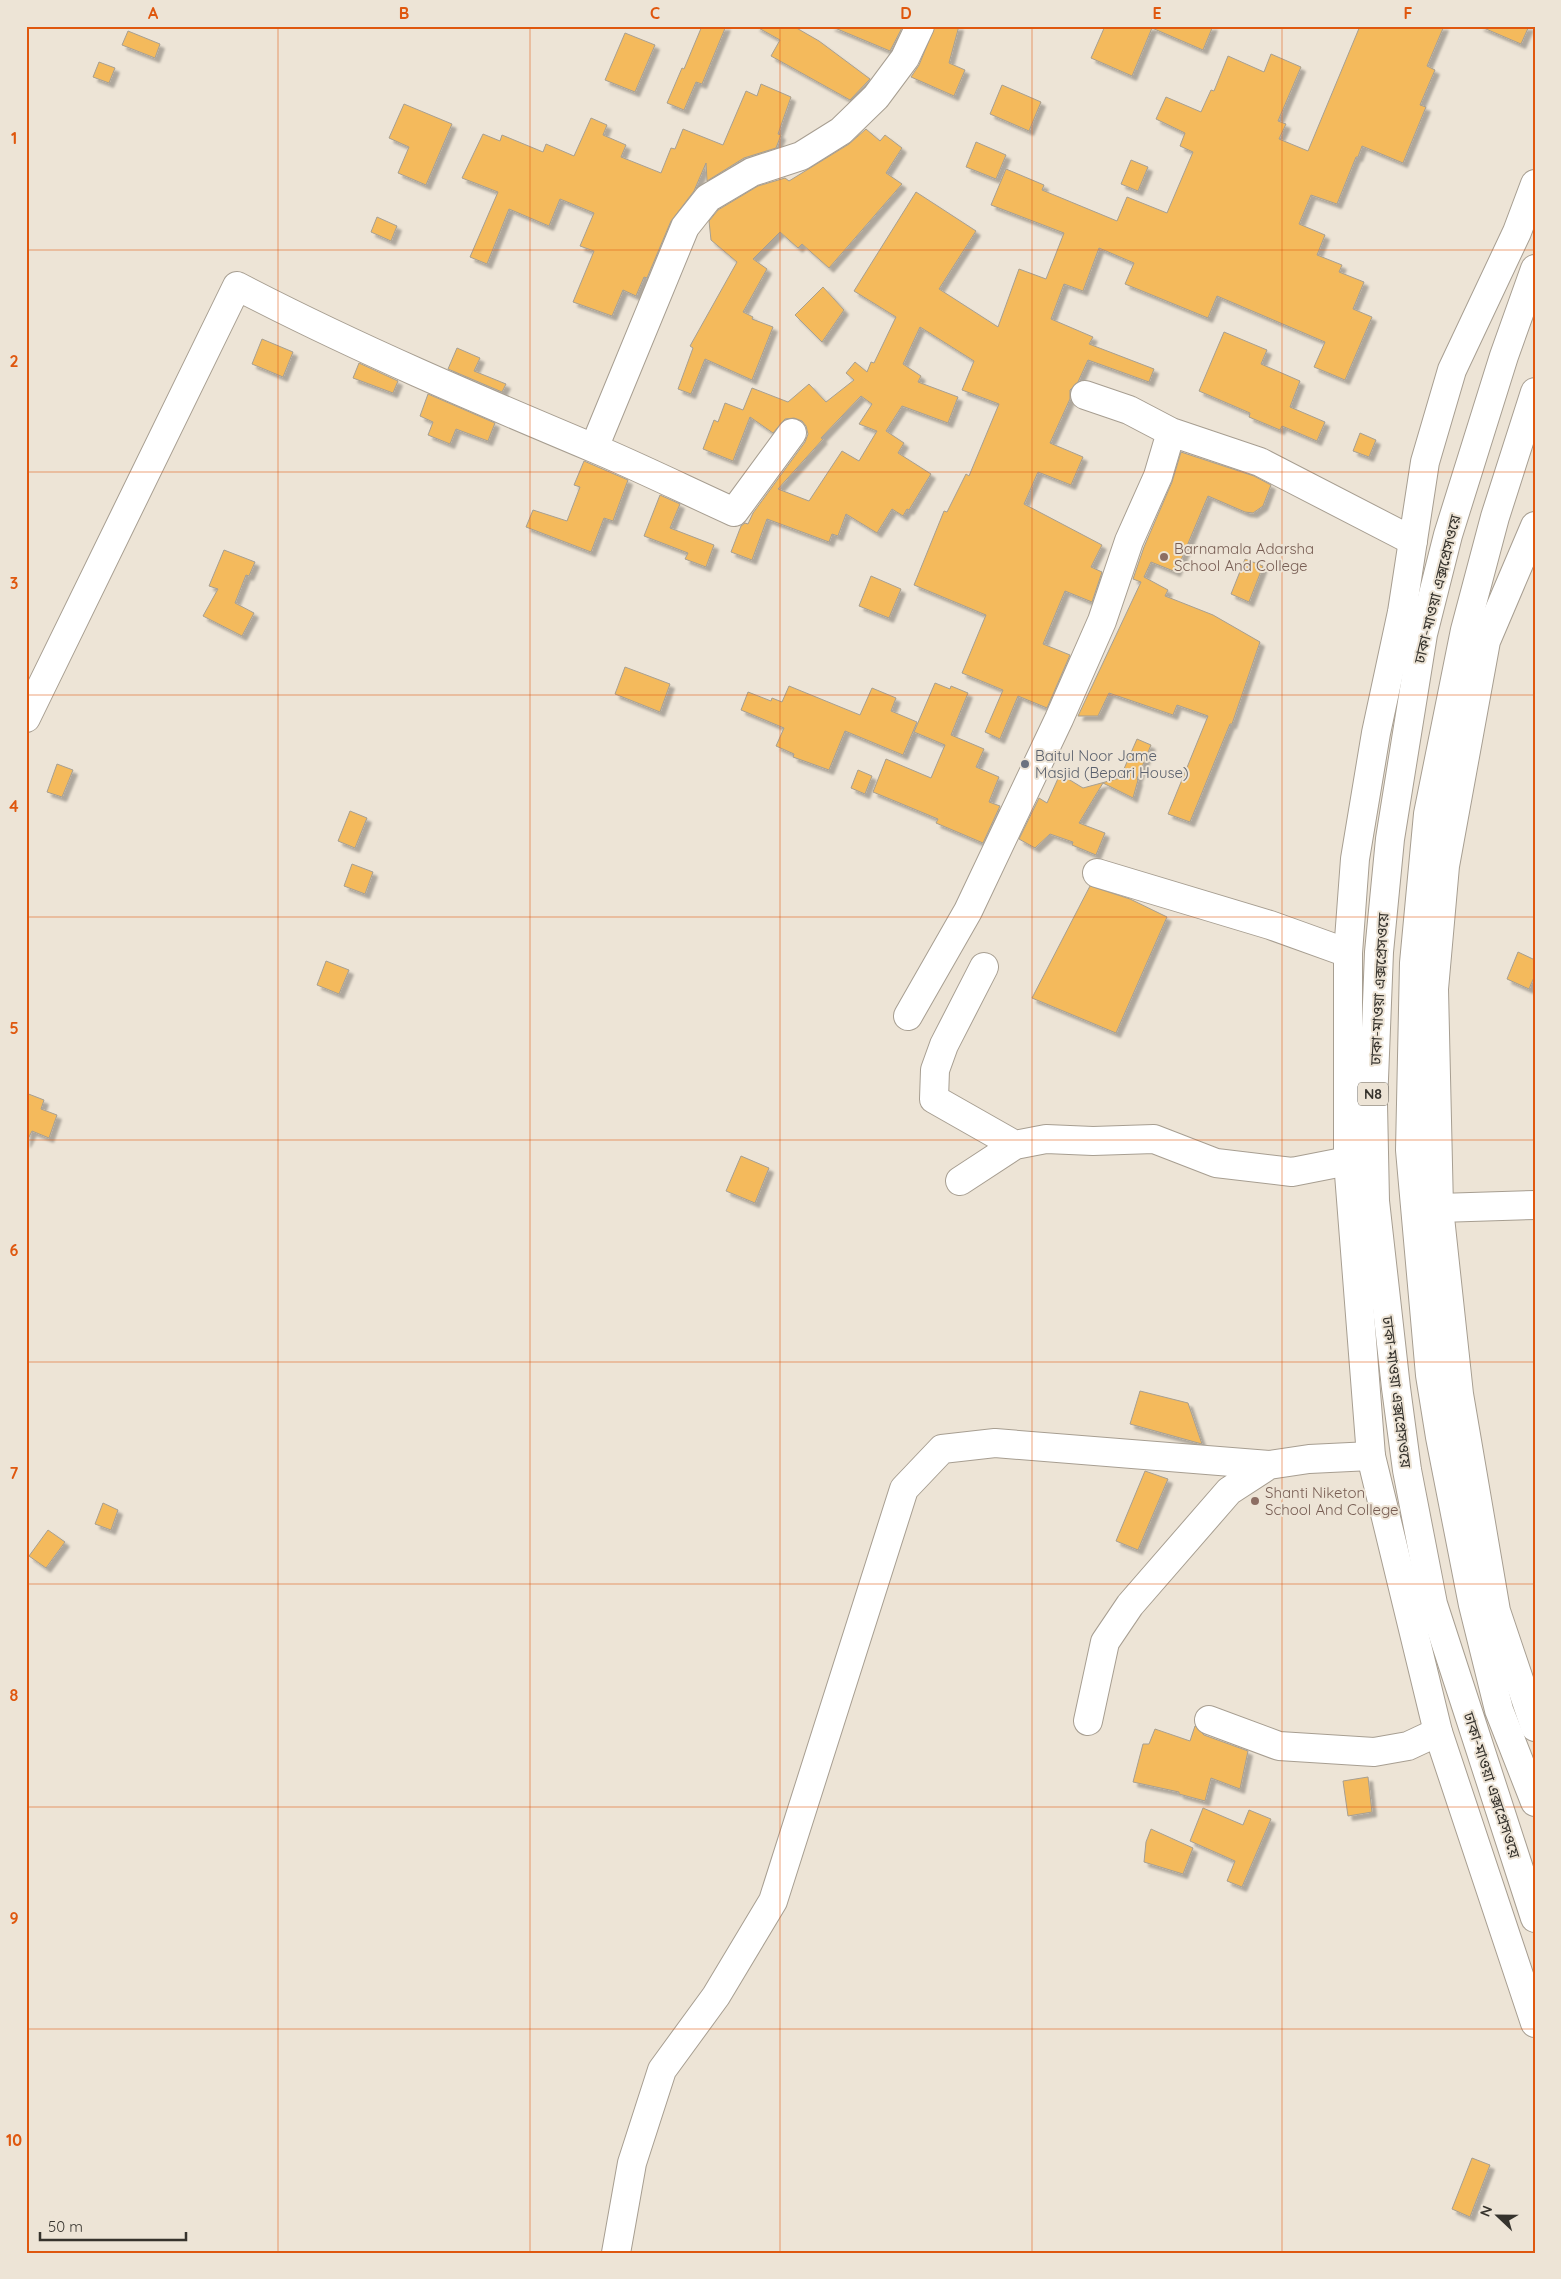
<svg xmlns="http://www.w3.org/2000/svg" width="1561" height="2279" font-family="Quicksand,'Noto Sans Bengali',sans-serif">
  <style>
    .building { fill: #f4ba5c; stroke: #a79f91; fill-rule: evenodd; filter: url(#shadow) }
    .lines { fill: none; stroke-linecap: round; stroke-linejoin: round }
    .minor-casing { stroke: #a79e91; stroke-width: 30 }
    .major-casing { stroke: #a79e91; stroke-width: 30 }
    .highway-casing { stroke: #a79e91; stroke-width: 30 }
    .minor { stroke: #fff; stroke-width: 28 }
    .major { stroke: #fff; stroke-width: 28 }
    .highway { stroke: #fff; stroke-width: 28 }
    .grid { fill: none; stroke: #df570e; stroke-width: 1; stroke-opacity: 0.55 }
    .education-dot { fill: #8d6e63; stroke: #ede4d6; stroke-width: 2 }
    .worship-dot { fill: #6b7280; stroke: #ede4d6; stroke-width: 2 }
    .labels { text-anchor: middle; dominant-baseline: central; stroke-width: 4; stroke-linejoin: round; paint-order: stroke }
    .shield { fill: #ede4d6; stroke: #6d6860; stroke-width: 1 }
    .shield-label { font-size: 14px; font-weight: bold; fill: #36332d }
    .education-label { font-size: 15px; fill: #785e54; stroke: #ede4d6; text-anchor: start }
    .street-label { font-size: 15px; fill: #36332d; stroke: #ede4d6 }
    .worship-label { font-size: 15px; fill: #5b616d; stroke: #ede4d6; text-anchor: start }
    .neatline { fill: none; stroke: #df570e; stroke-width: 2 }
    .grid-label { font-size: 16px; text-anchor: middle; font-weight: bold; fill: #df570e }
  </style>
  <defs>
    <filter id="shadow"><feDropShadow dx="4.5" dy="4.5" stdDeviation="1" flood-color="#0004"/></filter>
  </defs>
  <rect width="100%" height="100%" fill="#ede4d6"/>
  <path class="building" d="M 702,26 L 726,26 L 702,84 L 696,82 L 684,110 L 667,103 L 682,68 L 684,69 Z
    M 755,26 L 793,26 L 819,41 L 870,79 L 850,100 L 771,56 L 780,40 Z
    M 830,26 L 903,26 L 890,51 Z
    M 935,26 L 959,26 L 949,63 L 965,70 L 954,96 L 911,77 L 919,65 Z
    M 1105,26 L 1213,26 L 1203,50 L 1152,28 L 1132,76 L 1091,58 Z
    M 1360,26 L 1444,26 L 1427,66 L 1435,70 L 1420,105 L 1426,107 L 1403,163 L 1362,146 L 1358,157 L 1356,157 L 1337,204 L 1311,195 L 1299,224 L 1325,235 L 1317,255 L 1342,265 L 1339,272 L 1364,282 L 1353,309 L 1372,317 L 1345,380 L 1314,367 L 1325,342 L 1217,296 L 1208,318 L 1125,284 L 1134,263 L 1099,248 L 1083,291 L 1064,284 L 1051,319 L 1093,337 L 1089,344 L 1154,369 L 1149,382 L 1088,360 L 1078,382 L 1070,390 L 1070,399 L 1050,443 L 1083,457 L 1071,485 L 1038,472 L 1024,504 L 1102,545 L 1091,567 L 1102,572 L 1092,602 L 1065,591 L 1043,644 L 1070,655 L 1047,708 L 1018,696 L 1000,739 L 985,732 L 1003,690 L 962,673 L 986,615 L 914,585 L 944,511 L 947,512 L 966,474 L 969,476 L 999,404 L 962,390 L 974,361 L 920,327 L 903,364 L 921,376 L 918,382 L 958,397 L 948,423 L 902,406 L 886,431 L 904,443 L 898,453 L 931,474 L 909,510 L 907,509 L 903,516 L 892,509 L 877,533 L 846,514 L 838,536 L 832,534 L 829,542 L 767,519 L 752,560 L 731,552 L 741,526 L 745,523 L 748,524 L 753,513 L 805,442 L 808,434 L 806,426 L 802,421 L 794,418 L 785,419 L 773,433 L 750,417 L 733,461 L 703,449 L 714,420 L 718,422 L 725,403 L 743,410 L 752,388 L 788,402 L 809,384 L 826,402 L 854,380 L 846,373 L 855,362 L 867,372 L 871,362 L 874,363 L 896,317 L 854,291 L 916,192 L 976,231 L 939,289 L 998,327 L 1019,269 L 1046,279 L 1064,233 L 991,205 L 1006,169 L 1044,185 L 1042,190 L 1117,221 L 1127,197 L 1167,213 L 1193,152 L 1180,146 L 1185,133 L 1156,119 L 1166,97 L 1201,112 L 1211,90 L 1214,91 L 1228,56 L 1264,72 L 1271,54 L 1301,67 L 1278,121 L 1286,124 L 1279,139 L 1308,151 ZM 861,396 L 872,404 L 859,424 L 877,431 L 859,461 L 842,451 L 809,501 L 778,489 L 823,439 L 821,438 Z
    M 1479,26 L 1529,26 L 1521,44 Z
    M 128,31 L 160,44 L 155,58 L 122,45 Z
    M 625,33 L 655,45 L 635,92 L 605,80 Z
    M 99,62 L 115,68 L 109,83 L 93,77 Z
    M 761,84 L 791,97 L 778,134 L 781,135 L 776,148 L 744,158 L 707,181 L 706,163 L 694,191 L 671,221 L 647,278 L 644,277 L 636,296 L 623,290 L 612,316 L 573,302 L 594,251 L 580,246 L 594,213 L 560,199 L 549,226 L 509,209 L 487,264 L 470,257 L 498,192 L 462,178 L 483,134 L 500,141 L 502,135 L 543,152 L 546,144 L 574,156 L 591,118 L 607,125 L 603,135 L 626,145 L 621,157 L 661,173 L 671,148 L 675,149 L 683,129 L 723,145 L 746,91 L 757,96 Z
    M 1002,85 L 1041,102 L 1029,131 L 990,114 Z
    M 404,104 L 452,124 L 426,185 L 398,173 L 409,147 L 389,138 Z
    M 866,129 L 880,141 L 885,135 L 902,148 L 886,173 L 902,184 L 829,268 L 802,244 L 798,248 L 780,232 L 753,259 L 767,269 L 743,312 L 753,317 L 752,319 L 773,327 L 752,380 L 705,359 L 691,394 L 678,389 L 693,348 L 690,346 L 737,262 L 711,240 L 709,221 L 718,210 L 758,186 L 785,178 L 789,181 L 849,144 Z
    M 976,142 L 1006,155 L 996,179 L 966,167 Z
    M 1131,160 L 1148,167 L 1138,191 L 1121,184 Z
    M 377,217 L 397,226 L 391,241 L 371,232 Z
    M 823,287 L 844,310 L 822,342 L 795,315 Z
    M 1224,332 L 1267,350 L 1261,364 L 1300,381 L 1290,407 L 1325,422 L 1317,441 L 1282,426 L 1280,430 L 1249,417 L 1250,413 L 1199,391 Z
    M 262,339 L 293,352 L 283,377 L 252,364 Z
    M 457,348 L 480,358 L 474,371 L 506,384 L 502,392 L 448,369 Z
    M 359,363 L 398,381 L 393,393 L 353,378 Z
    M 428,394 L 495,423 L 488,441 L 456,429 L 450,444 L 428,435 L 433,422 L 420,416 Z
    M 1360,433 L 1376,440 L 1369,457 L 1353,451 Z
    M 1181,452 L 1254,476 L 1271,485 L 1263,506 L 1253,513 L 1245,512 L 1208,496 L 1176,572 L 1151,562 L 1144,577 L 1168,590 L 1165,596 L 1213,615 L 1260,642 L 1232,724 L 1230,724 L 1190,822 L 1168,814 L 1208,716 L 1177,705 L 1173,715 L 1109,693 L 1098,716 L 1078,716 L 1141,582 L 1133,579 L 1144,547 L 1172,482 Z
    M 584,461 L 628,480 L 613,521 L 604,518 L 591,552 L 526,527 L 533,510 L 567,521 L 580,487 L 574,485 Z
    M 660,495 L 680,504 L 670,528 L 714,545 L 706,567 L 685,559 L 688,553 L 644,536 Z
    M 224,550 L 255,562 L 249,576 L 246,575 L 235,603 L 254,613 L 242,636 L 203,616 L 218,589 L 209,586 Z
    M 1245,559 L 1263,566 L 1249,602 L 1231,594 Z
    M 871,576 L 901,589 L 889,618 L 859,606 Z
    M 625,667 L 670,684 L 660,712 L 615,694 Z
    M 935,683 L 950,689 L 951,686 L 968,693 L 951,735 L 984,749 L 976,767 L 999,777 L 989,802 L 1000,806 L 983,843 L 936,823 L 938,819 L 873,792 L 886,759 L 931,778 L 945,745 L 914,732 Z
    M 789,686 L 860,715 L 872,688 L 896,698 L 891,711 L 917,722 L 903,755 L 845,731 L 829,770 L 793,757 L 794,754 L 776,746 L 784,728 L 741,710 L 748,692 L 771,701 L 772,698 L 782,702 Z
    M 1137,739 L 1151,745 L 1137,779 L 1138,780 L 1133,798 L 1103,783 L 1079,823 L 1105,833 L 1096,855 L 1072,845 L 1073,842 L 1050,834 L 1035,848 L 1019,839 L 1039,798 L 1047,803 L 1060,774 L 1083,788 L 1120,778 Z
    M 57,764 L 73,770 L 62,797 L 47,792 Z
    M 858,770 L 872,776 L 865,794 L 851,788 Z
    M 350,811 L 367,818 L 355,848 L 338,841 Z
    M 352,864 L 373,872 L 365,894 L 344,886 Z
    M 1090,886 L 1130,899 L 1167,917 L 1116,1033 L 1032,998 Z
    M 1518,952 L 1535,960 L 1535,975 L 1529,989 L 1507,979 Z
    M 326,961 L 349,970 L 339,994 L 317,985 Z
    M 26,1093 L 44,1100 L 41,1109 L 57,1115 L 49,1138 L 32,1131 L 26,1143 Z
    M 741,1156 L 769,1168 L 755,1203 L 726,1191 Z
    M 1140,1391 L 1188,1403 L 1202,1444 L 1130,1424 Z
    M 1145,1471 L 1168,1479 L 1138,1550 L 1116,1541 Z
    M 103,1503 L 118,1510 L 111,1530 L 95,1524 Z
    M 48,1530 L 65,1542 L 46,1568 L 29,1556 Z
    M 1195,1726 L 1204,1735 L 1248,1751 L 1240,1789 L 1211,1778 L 1205,1801 L 1179,1794 L 1179,1792 L 1133,1782 L 1143,1744 L 1149,1744 L 1155,1729 L 1190,1741 Z
    M 1368,1777 L 1372,1812 L 1348,1816 L 1343,1781 Z
    M 1203,1808 L 1243,1825 L 1249,1810 L 1271,1819 L 1242,1887 L 1227,1881 L 1235,1861 L 1190,1841 Z
    M 1151,1829 L 1193,1848 L 1183,1874 L 1144,1862 L 1146,1842 Z
    M 1472,2158 L 1490,2165 L 1470,2217 L 1452,2209 Z"/>
  <g class="lines">
    <g class="minor-casing">
      <path id="minor" d="M 1085,395 L 1129,410 L 1171,432 L 1260,462 L 1413,541
        M 594,448 L 685,227 L 708,198 L 752,172 L 801,156 L 841,131 L 876,97 L 905,58 L 920,26
        M 26,718 L 237,286 C 356,348 479,400 603,452 C 647,471 690,492 734,512 L 792,433
        M 1097,873 L 1270,925 L 1348,953
        M 984,967 L 944,1045 L 935,1070 L 934,1099 L 1015,1145
        M 908,1016 L 968,911 L 1059,719 L 1102,621 L 1129,541 L 1158,476 L 1171,432
        M 960,1181 L 1015,1145 L 1046,1139 L 1093,1141 L 1154,1139 L 1216,1163 L 1292,1172 L 1348,1161
        M 1439,1208 L 1535,1205
        M 1209,1720 L 1279,1746 L 1374,1752 L 1408,1746 L 1438,1732
        M 1088,1721 L 1105,1642 L 1130,1605 L 1229,1491 L 1269,1465 L 1309,1459 L 1371,1456
        M 616,2253 L 632,2163 L 662,2070 L 716,1996 L 773,1901 L 904,1489 L 942,1449 L 995,1443 L 1269,1465"/>
    </g>
    <g class="major-casing">
      <path id="major" d="M 1535,184 L 1517,232 L 1452,370 L 1425,462 L 1402,612 L 1376,733 L 1355,859 L 1348,953 L 1348,1161 L 1371,1456 L 1438,1732 L 1535,2023
        M 1535,526 L 1486,641 L 1445,866 L 1434,989 L 1439,1208 L 1459,1394 L 1496,1611 L 1535,1727"/>
    </g>
    <g class="highway-casing">
      <path id="highway" d="M 1535,269 L 1504,356 L 1448,535 L 1423,634 L 1390,839 L 1379,952 L 1373,1104 L 1375,1201 L 1396,1388 L 1407,1470 L 1433,1604 L 1535,1918
        M 1535,392 L 1495,517 L 1465,630 L 1428,814 L 1414,963 L 1410,1150 L 1430,1375 L 1440,1437 L 1473,1605 L 1499,1710 L 1535,1802"/>
    </g>
    <use href="#minor" class="minor"/>
    <use href="#major" class="major"/>
    <use href="#highway" class="highway"/>
  </g>
  <path class="grid" d="M 278,26 L 278,2253M 530,26 L 530,2253M 780,26 L 780,2253M 1032,26 L 1032,2253M 1282,26 L 1282,2253M 26,250 L 1535,250M 26,472 L 1535,472M 26,695 L 1535,695M 26,917 L 1535,917M 26,1140 L 1535,1140M 26,1362 L 1535,1362M 26,1584 L 1535,1584M 26,1807 L 1535,1807M 26,2029 L 1535,2029"/>
  <g class="education-dot">
    <circle cx="1164" cy="557" r="5"/>
    <circle cx="1255" cy="1501" r="5"/>
  </g>
  <circle class="worship-dot" cx="1025" cy="764" r="5"/>
  <g class="labels">
    <rect class="shield" x="1358" y="1082.5" width="30" height="23" rx="4"/>
    <g class="shield-label">
      <text x="1373" y="1094">N8</text>
    </g>
    <g class="education-label">
      <text x="1174" y="548">Barnamala Adarsha<tspan x="1174" dy="17">School And College</tspan></text>
      <text x="1265" y="1492">Shanti Niketon<tspan x="1265" dy="17">School And College</tspan></text>
    </g>
    <g class="street-label">
      <text transform="translate(1437 589) rotate(-76)">ঢাকা-মাওয়া এক্সপ্রেসওয়ে</text>
      <text transform="translate(1379 989) rotate(-87)">ঢাকা-মাওয়া এক্সপ্রেসওয়ে</text>
      <text transform="translate(1397 1392) rotate(83)">ঢাকা-মাওয়া এক্সপ্রেসওয়ে</text>
      <text transform="translate(1492 1785) rotate(72)">ঢাকা-মাওয়া এক্সপ্রেসওয়ে</text>
    </g>
    <g class="worship-label">
      <text x="1035" y="755">Baitul Noor Jame<tspan x="1035" dy="17">Masjid (Bepari House)</tspan></text>
    </g>
  </g>
  <rect width="1561" height="2279" fill="none" stroke="#ede4d6" stroke-width="55"/>
  <g transform="translate(1498 2216) rotate(292)" stroke="#ede4d6" stroke-width="4" paint-order="stroke">
  <path d="M0-4L9 19L0 12L-9 19Z" fill="#36332d"/>
  <text y="-8" font-size="14" font-weight="bold" text-anchor="middle" fill="#36332d">N</text>
  </g>
  <path d="M40 2232v8h146v-8" fill="none" stroke="#36332d" stroke-width="2.5"/>
  <text x="48" y="2232" font-size="15" fill="#36332d" stroke="#ede4d6" stroke-width="4" paint-order="stroke">50 m</text>
  <rect x="28" y="28" width="1506" height="2224" class="neatline"/>
  <g class="grid-label">
    <text x="153" y="19">A</text>
    <text x="404" y="19">B</text>
    <text x="655" y="19">C</text>
    <text x="906" y="19">D</text>
    <text x="1157" y="19">E</text>
    <text x="1408" y="19">F</text>
    <text x="14" y="144">1</text>
    <text x="14" y="367">2</text>
    <text x="14" y="589">3</text>
    <text x="14" y="812">4</text>
    <text x="14" y="1034">5</text>
    <text x="14" y="1256">6</text>
    <text x="14" y="1479">7</text>
    <text x="14" y="1701">8</text>
    <text x="14" y="1924">9</text>
    <text x="14" y="2146">10</text>
  </g>
</svg>
